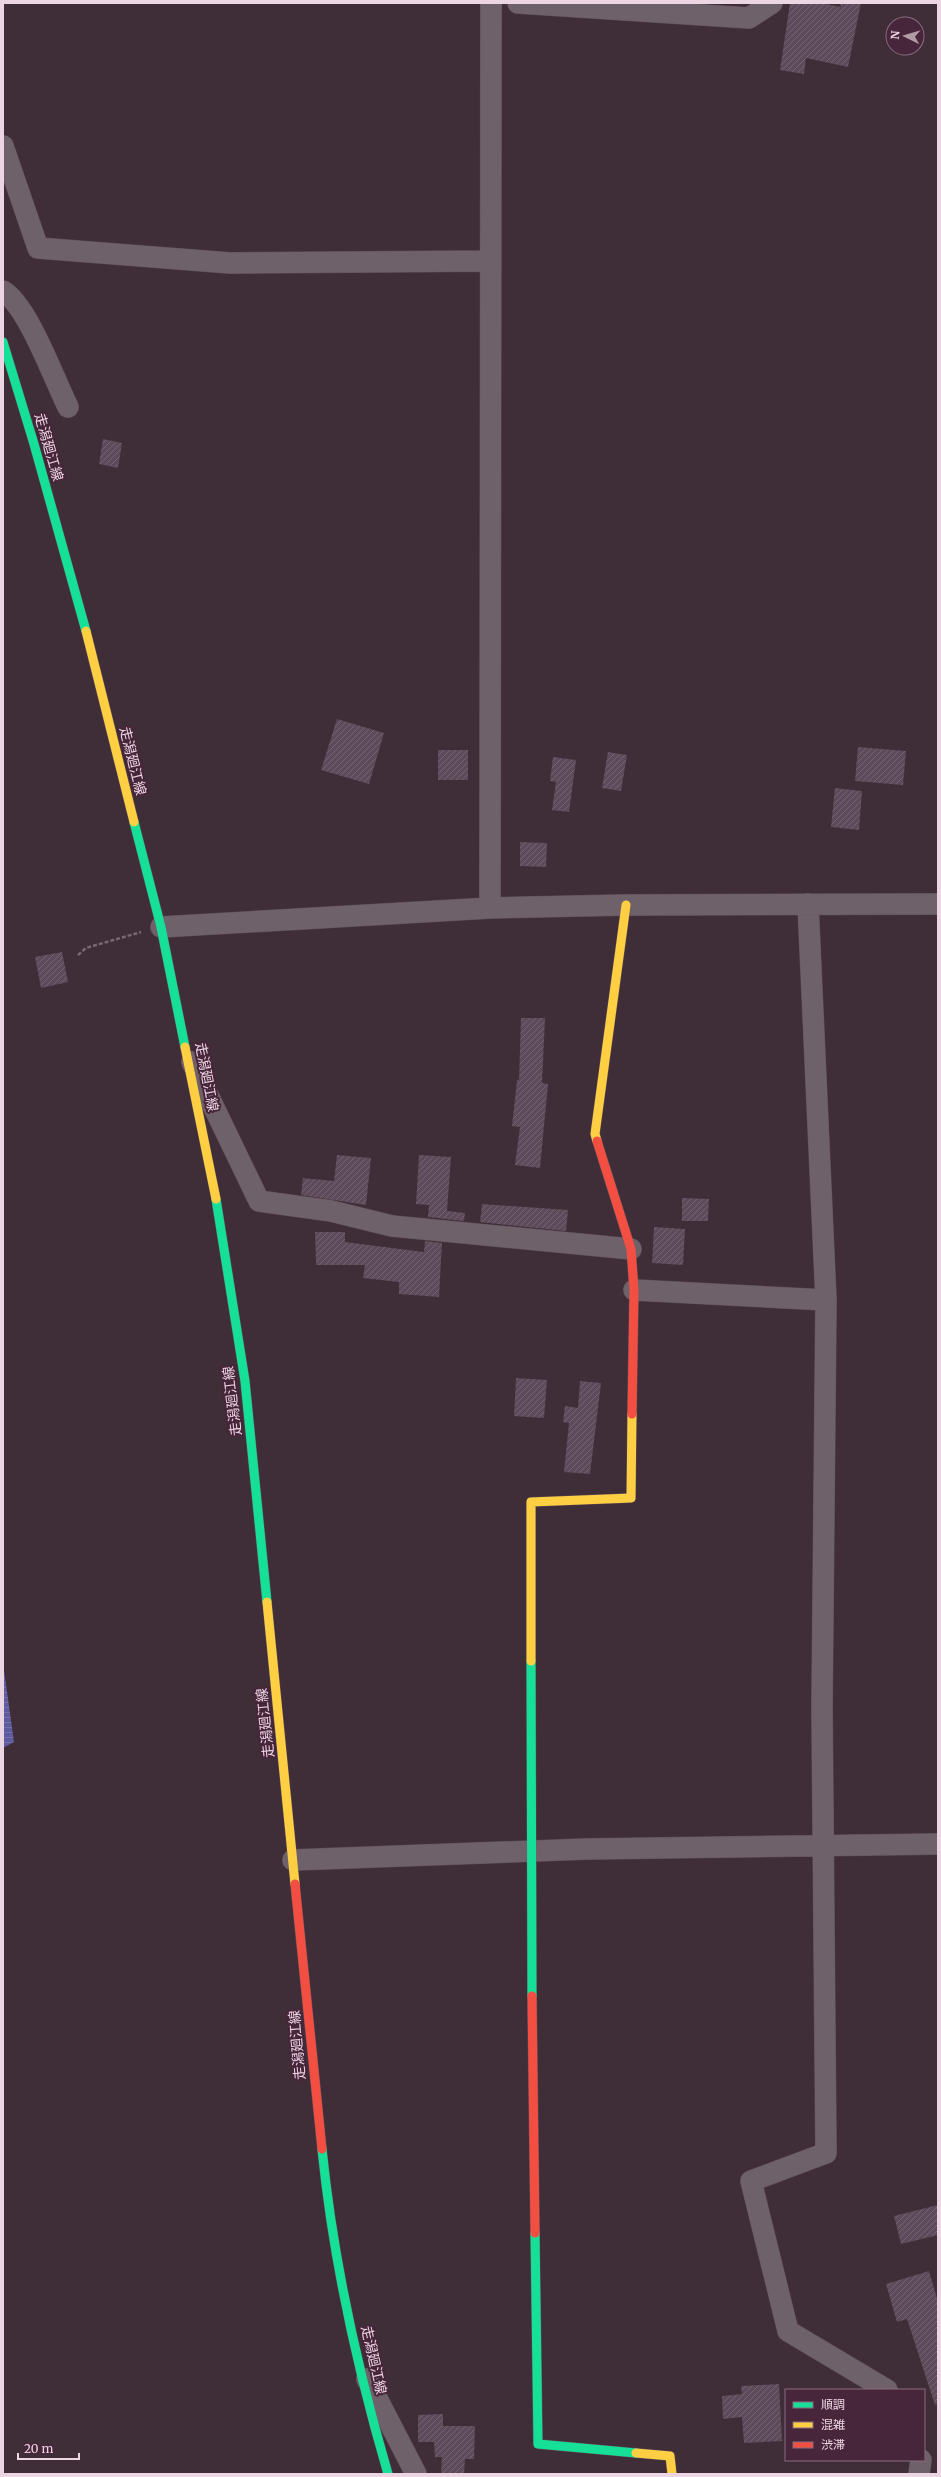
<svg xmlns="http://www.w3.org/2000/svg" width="941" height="2477" font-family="Merriweather,'Noto Sans JP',serif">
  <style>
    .water { fill: url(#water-rules) }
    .building { fill: url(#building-hatch) }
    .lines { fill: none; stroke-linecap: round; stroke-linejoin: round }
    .street-casing { stroke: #5d4c56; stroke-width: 22 }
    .fast-casing { stroke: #5d4c56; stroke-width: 10 }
    .slow-casing { stroke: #5d4c56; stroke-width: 10 }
    .jam-casing { stroke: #5d4c56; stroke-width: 10 }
    .path { stroke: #776972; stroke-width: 2.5; stroke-dasharray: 4 2; stroke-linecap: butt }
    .street { stroke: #6f6169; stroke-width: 21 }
    .fast { stroke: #16e098; stroke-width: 9 }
    .slow { stroke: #ffcf43; stroke-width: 9 }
    .jam { stroke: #f24e42; stroke-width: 9 }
    .labels { text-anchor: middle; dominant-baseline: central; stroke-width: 4; stroke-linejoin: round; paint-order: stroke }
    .street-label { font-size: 14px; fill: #edd6e3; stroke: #47253a }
  </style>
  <defs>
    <pattern id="water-rules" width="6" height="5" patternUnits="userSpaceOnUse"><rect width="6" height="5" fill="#5d5a9d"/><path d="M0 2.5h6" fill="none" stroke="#7571aa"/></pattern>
    <pattern id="building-hatch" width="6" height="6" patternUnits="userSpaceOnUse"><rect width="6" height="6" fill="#5d4a5b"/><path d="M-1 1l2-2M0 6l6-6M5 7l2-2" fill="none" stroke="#756372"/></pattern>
  </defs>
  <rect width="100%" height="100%" fill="#3f2d38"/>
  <path class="water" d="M 3,1663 L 14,1742 L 3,1748 Z"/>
  <path class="building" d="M 790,3 L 821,3 L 841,7 L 840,3 L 861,3 L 848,67 L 806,58 L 804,74 L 780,70 Z
    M 103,439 L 122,443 L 118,468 L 99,464 Z
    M 337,719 L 384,733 L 369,784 L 321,770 Z
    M 858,747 L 906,751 L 903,785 L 855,781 Z
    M 438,750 L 468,750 L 468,780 L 438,780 Z
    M 608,752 L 627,755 L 621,791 L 602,788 Z
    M 553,757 L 576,760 L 569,812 L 552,810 L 556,782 L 550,781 Z
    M 835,788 L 862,791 L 859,830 L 831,827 Z
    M 520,842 L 547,843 L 546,867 L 520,866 Z
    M 62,952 L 68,982 L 41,988 L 35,957 Z
    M 521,1018 L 545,1018 L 542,1083 L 548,1084 L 540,1168 L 515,1165 L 520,1127 L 512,1126 L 517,1080 L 519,1080 Z
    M 337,1155 L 371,1158 L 366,1205 L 301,1195 L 303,1178 L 334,1181 Z
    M 419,1155 L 451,1157 L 447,1211 L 465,1213 L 464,1221 L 428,1217 L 429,1205 L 416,1204 Z
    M 682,1198 L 709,1199 L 708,1221 L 682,1221 Z
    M 482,1204 L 568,1210 L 566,1231 L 480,1222 Z
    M 654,1227 L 685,1229 L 683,1265 L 652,1263 Z
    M 315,1232 L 345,1232 L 345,1242 L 424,1252 L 425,1241 L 442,1243 L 439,1297 L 399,1294 L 399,1282 L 363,1278 L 365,1265 L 316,1265 Z
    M 516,1378 L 547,1380 L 544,1418 L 514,1416 Z
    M 580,1381 L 601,1383 L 590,1474 L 564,1472 L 569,1423 L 563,1422 L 565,1406 L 578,1408 Z
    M 938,2205 L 938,2235 L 901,2244 L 894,2216 Z
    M 929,2271 L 938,2302 L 938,2404 L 935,2405 L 907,2319 L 897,2322 L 886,2284 Z
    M 779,2384 L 782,2441 L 744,2443 L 742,2417 L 723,2419 L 722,2396 L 742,2394 L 741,2386 Z
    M 443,2414 L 443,2426 L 475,2426 L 474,2459 L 465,2459 L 464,2474 L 441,2474 L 442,2457 L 435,2457 L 434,2442 L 418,2442 L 418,2415 Z"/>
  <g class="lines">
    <g class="street-casing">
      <path id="street" d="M 518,3 L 749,18 L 772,3
        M 3,146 L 38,248 L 230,263 L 491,261
        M 3,291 C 28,306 54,379 68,407
        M 808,904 L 826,1300 L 822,1707 L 826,2153 L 751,2181 L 788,2331 L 887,2390
        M 490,908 L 491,3
        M 161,927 L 490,908 L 626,905 L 938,904
        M 192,1062 L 259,1201 L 331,1211 L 392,1226 L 631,1249
        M 634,1290 L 826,1300
        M 293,1860 L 587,1849 L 938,1844
        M 367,2379 L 416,2474
        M 919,2474 L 921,2460"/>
    </g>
    <g class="fast-casing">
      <path id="fast" d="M 3,342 L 34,444 L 86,631
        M 134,822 L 161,927 L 185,1047
        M 216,1199 L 245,1381 L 267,1602
        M 531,1661 L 532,1996
        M 322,2149 C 333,2258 357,2368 388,2474
        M 535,2233 L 538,2444 L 636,2453"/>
    </g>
    <g class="slow-casing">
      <path id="slow" d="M 86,631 L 134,822
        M 185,1047 L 216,1199
        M 597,1141 L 595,1134 L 626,905
        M 267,1602 L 295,1884
        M 531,1661 L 531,1502 L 631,1498 L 632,1414
        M 636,2453 L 670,2456 L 672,2474"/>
    </g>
    <g class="jam-casing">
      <path id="jam" d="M 597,1141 L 631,1249 L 634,1290 L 632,1414
        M 295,1884 L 322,2149
        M 532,1996 L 535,2233"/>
    </g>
    <path class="path" d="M 78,955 L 86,948 L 141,932"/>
    <use href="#street" class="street"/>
    <use href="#fast" class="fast"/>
    <use href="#slow" class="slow"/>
    <use href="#jam" class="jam"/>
  </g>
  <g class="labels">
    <g class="street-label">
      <text transform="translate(49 447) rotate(74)">走潟廻江線</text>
      <text transform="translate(133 761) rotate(76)">走潟廻江線</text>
      <text transform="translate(207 1077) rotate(79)">走潟廻江線</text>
      <text transform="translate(232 1401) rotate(-97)">走潟廻江線</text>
      <text transform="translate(265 1723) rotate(-96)">走潟廻江線</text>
      <text transform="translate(297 2045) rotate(-95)">走潟廻江線</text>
      <text transform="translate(374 2360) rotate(77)">走潟廻江線</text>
    </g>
  </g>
  <rect width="941" height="2477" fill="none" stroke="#edd6e3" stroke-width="8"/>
  <rect x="785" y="2389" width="140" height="72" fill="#47253a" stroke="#896c7e"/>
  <rect x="793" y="2402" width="20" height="6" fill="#16e098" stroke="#896c7e"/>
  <text x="821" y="2409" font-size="12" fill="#edd6e3">順調</text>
  <rect x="793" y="2422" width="20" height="6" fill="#ffcf43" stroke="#896c7e"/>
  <text x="821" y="2429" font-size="12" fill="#edd6e3">混雑</text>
  <rect x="793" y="2442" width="20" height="6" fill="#f24e42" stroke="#896c7e"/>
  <text x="821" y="2449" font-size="12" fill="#edd6e3">渋滞</text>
  <g transform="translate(905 36) rotate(275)"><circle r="19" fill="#47253a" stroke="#896c7e"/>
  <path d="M0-3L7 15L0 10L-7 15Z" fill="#b09ba7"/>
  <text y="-6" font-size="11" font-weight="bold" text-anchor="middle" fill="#edd6e3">N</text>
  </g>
  <path d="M18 2453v6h61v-6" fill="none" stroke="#edd6e3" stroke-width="2"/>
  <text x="24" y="2453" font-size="12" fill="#edd6e3" stroke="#47253a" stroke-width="3" paint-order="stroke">20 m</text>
</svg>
